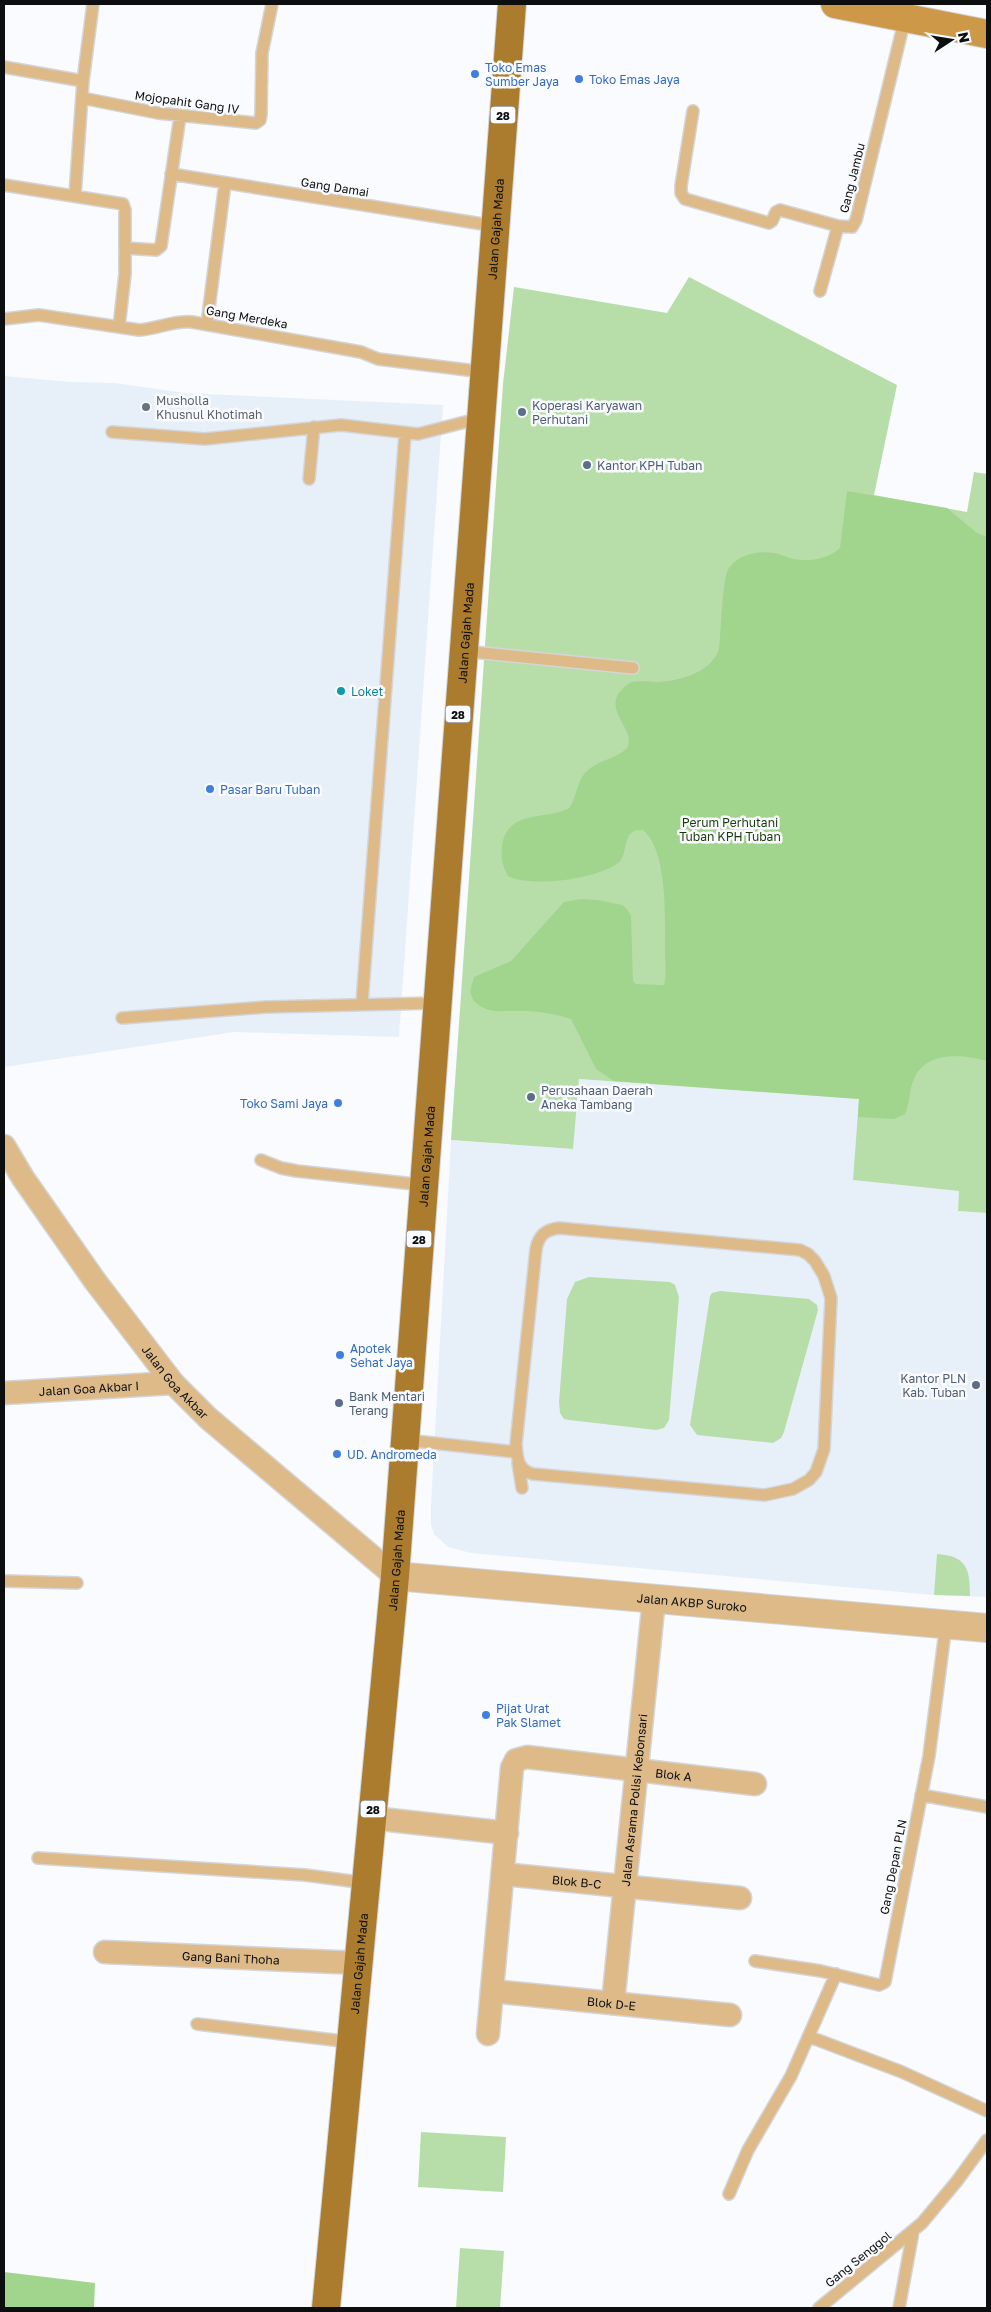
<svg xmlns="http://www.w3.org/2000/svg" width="991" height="2312" font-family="'Golos Text',sans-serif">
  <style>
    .built { fill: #e7f0f9 }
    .green { fill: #b7dea9 }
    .forest { fill: #a1d58e }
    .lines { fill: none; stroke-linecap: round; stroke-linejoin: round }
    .service-casing { stroke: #d3d5d8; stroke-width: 14 }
    .minor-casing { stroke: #d3d5d8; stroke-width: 25 }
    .tertiary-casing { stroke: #d3d5d8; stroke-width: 30 }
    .secondary-casing { stroke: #d3d5d8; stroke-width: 30 }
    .trunk-casing { stroke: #d3d5d8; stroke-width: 30 }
    .service { stroke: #ddba88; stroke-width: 11 }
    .minor { stroke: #ddba88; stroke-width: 22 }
    .tertiary { stroke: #ddba88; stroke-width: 28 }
    .secondary { stroke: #cd9847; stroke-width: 28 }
    .trunk { stroke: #ab7b2e; stroke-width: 28 }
    .shop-dot { fill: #3f7fe0; stroke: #f9fbfe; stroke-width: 2 }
    .worship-dot { fill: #6b7280; stroke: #f9fbfe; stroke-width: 2 }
    .service-dot { fill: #5c6f8a; stroke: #f9fbfe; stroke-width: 2 }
    .culture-dot { fill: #0f9aa8; stroke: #f9fbfe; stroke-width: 2 }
    .labels { text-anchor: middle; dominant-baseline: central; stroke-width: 5; stroke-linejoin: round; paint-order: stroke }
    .shield { fill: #f9fbfe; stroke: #545557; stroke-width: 1 }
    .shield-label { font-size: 11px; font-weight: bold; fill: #0d0e0f }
    .shop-label { font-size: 12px; fill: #366cbe; stroke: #f9fbfe; text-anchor: start }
    .street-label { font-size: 12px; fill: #0d0e0f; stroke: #f9fbfe }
    .worship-label { font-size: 12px; fill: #5b616d; stroke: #f9fbfe; text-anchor: start }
    .service-label { font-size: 12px; fill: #4e5e75; stroke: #f9fbfe; text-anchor: start }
    .culture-label { font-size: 12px; fill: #0d838f; stroke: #f9fbfe; text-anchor: start }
    .park-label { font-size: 12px; fill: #193b0a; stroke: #f9fbfe }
  </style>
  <rect width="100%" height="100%" fill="#f9fbfe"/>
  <path class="built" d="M 4,376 L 70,382 L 115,383 L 185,393 L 443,405 L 399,1037 L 234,1032 L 4,1067 Z
    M 579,1079 L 860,1099 L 854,1180 L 960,1191 L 958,1211 L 987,1213 L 987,1597 L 934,1595 L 471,1553 L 448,1547 L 434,1534 L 431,1525 L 431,1505 L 451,1140 L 572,1149 Z"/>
  <path class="green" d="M 689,277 L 897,385 L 874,495 L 967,512 L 974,472 L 987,474 L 987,1213 L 958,1211 L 959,1191 L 853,1180 L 859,1099 L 579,1079 L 573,1149 L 451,1140 L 503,384 L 514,287 L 667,313 Z
    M 589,1277 L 670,1282 L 675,1285 L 679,1297 L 669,1420 L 664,1428 L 656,1430 L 569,1420 L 564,1419 L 560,1413 L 559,1402 L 567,1299 L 575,1282 Z
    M 720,1291 L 809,1299 L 817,1305 L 818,1310 L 784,1432 L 781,1438 L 773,1443 L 697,1435 L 690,1425 L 710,1296 L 712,1293 Z
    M 937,1554 C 967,1556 970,1569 970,1596 L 934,1595 Z
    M 421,2132 L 506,2137 L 503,2192 L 418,2187 Z
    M 460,2248 L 504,2251 L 500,2308 L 456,2308 Z"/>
  <path class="forest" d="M 847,491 L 947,508 L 977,533 L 987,537 L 987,1061 C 963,1054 925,1051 914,1079 C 909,1090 910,1103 905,1114 L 894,1119 L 858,1117 L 859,1099 L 614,1081 L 596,1069 L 571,1019 C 553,1013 535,1011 517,1011 C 500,1011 486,1014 473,1000 L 470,991 L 474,977 L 511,961 L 564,902 L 581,899 L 598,900 L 622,905 L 627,909 L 631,916 L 633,981 L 636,984 L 664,985 C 667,974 665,962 665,950 C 665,920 668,850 643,830 C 620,828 630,853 618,863 C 598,879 531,888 508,876 C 502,866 501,857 502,846 C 508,808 546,821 569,808 C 577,798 576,782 586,772 C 597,760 615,760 627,748 C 636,730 607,715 618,694 C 621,690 626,685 630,683 C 637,680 649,682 657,682 C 679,681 711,673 719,649 C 721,631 722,588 727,572 C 734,555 758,550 774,553 C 781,554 786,557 793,559 C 809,562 828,559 840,548 Z
    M 4,2272 L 95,2283 L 94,2308 L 4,2308 Z"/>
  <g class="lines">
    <g class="service-casing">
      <path id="service" d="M 4,67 L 83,81
        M 82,98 L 158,113 L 256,123 L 260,120 L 261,114 L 262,53 L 272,4
        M 693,111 L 681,186 L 681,193 L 685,199 L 769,223 L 772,221 L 776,212 L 780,210 L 838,226 L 852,227 L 856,220 L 905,18
        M 171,174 L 495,226
        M 4,185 L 123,204 L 125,210 L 125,274 L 119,327
        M 75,195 L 83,81 L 93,4
        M 125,248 L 156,250 L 161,246 L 180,116
        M 820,291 L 838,226
        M 4,319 L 39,315 L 139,330 C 158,329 173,320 192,322 L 361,352 L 378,359 L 484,372
        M 207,324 L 225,183
        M 112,432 L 205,439 L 341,425 L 418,434 L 481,418
        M 309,479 L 314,427
        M 463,651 L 633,668
        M 362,1003 L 405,434
        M 122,1018 L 266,1007 L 437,1003
        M 261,1160 L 281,1168 L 297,1171 L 423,1185
        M 559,1228 L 800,1250 L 808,1254 L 815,1261 L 824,1276 L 831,1298 L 824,1449 L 816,1472 L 809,1480 L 793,1489 L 765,1495 L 533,1474 C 518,1470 517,1459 516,1444 L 536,1249 C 539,1235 545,1230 559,1228 Z
        M 405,1440 L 516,1452
        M 518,1463 L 522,1488
        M 4,1581 L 77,1583
        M 921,1795 L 987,1807
        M 38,1858 L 305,1875 L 366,1883
        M 755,1961 L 821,1971 L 879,1985 L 885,1982 L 929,1756 L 946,1624
        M 197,2024 L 351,2042
        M 810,2037 L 902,2072 L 987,2111
        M 729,2194 L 748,2150 L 791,2076 L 836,1974
        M 819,2308 L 922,2223 L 957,2181 L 987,2140
        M 899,2308 L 913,2232"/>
    </g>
    <g class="minor-casing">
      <g id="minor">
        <path id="s1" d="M 4,1146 L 23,1178 L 95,1281 L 173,1383 L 208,1418 L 395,1576"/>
        <path id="s2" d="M 4,1393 L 173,1383"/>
        <path d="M 372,1818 L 507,1833"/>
        <path id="s3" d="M 503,1874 L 740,1898"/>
        <path id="s4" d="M 105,1952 L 359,1963"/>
        <path id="s5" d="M 492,1991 L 730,2015"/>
        <path id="s6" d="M 613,2003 L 654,1599"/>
        <path id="s7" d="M 488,2034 L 512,1768 L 516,1760 L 527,1757 L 755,1784"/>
      </g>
    </g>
    <g class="tertiary-casing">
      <g id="tertiary">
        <path id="s8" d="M 395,1576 L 987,1628"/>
      </g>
    </g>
    <g class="secondary-casing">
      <path id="secondary" d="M 835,4 L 987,34"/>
    </g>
    <g class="trunk-casing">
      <g id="trunk">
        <path id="s9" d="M 326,2308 L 395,1576 L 512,4"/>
      </g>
    </g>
    <use href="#service" class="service"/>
    <use href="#minor" class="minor"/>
    <use href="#tertiary" class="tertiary"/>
    <use href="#secondary" class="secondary"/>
    <use href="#trunk" class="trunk"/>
  </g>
  <g class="shop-dot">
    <circle cx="475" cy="74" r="5"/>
    <circle cx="579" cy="79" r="5"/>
    <circle cx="210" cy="789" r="5"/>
    <circle cx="338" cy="1103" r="5"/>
    <circle cx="340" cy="1355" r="5"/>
    <circle cx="337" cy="1454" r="5"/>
    <circle cx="486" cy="1715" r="5"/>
  </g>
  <circle class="worship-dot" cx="146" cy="407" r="5"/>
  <g class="service-dot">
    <circle cx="522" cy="412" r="5"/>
    <circle cx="587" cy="465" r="5"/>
    <circle cx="531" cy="1097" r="5"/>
    <circle cx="976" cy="1385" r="5"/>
    <circle cx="339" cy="1403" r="5"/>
  </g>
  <circle class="culture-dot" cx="341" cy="691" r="5"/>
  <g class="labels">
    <g class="shield">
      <rect x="490.5" y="106.5" width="25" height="17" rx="4"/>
      <rect x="445.5" y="705.5" width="25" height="17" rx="4"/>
      <rect x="406.5" y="1230.5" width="25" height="17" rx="4"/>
      <rect x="360.5" y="1800.5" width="25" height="17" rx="4"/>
    </g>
    <g class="shield-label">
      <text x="503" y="115">28</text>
      <text x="458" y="714">28</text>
      <text x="419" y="1239">28</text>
      <text x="373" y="1809">28</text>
    </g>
    <g class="shop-label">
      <text x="485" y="67">Toko Emas<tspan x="485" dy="14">Sumber Jaya</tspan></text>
      <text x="589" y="79">Toko Emas Jaya</text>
      <text x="220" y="789">Pasar Baru Tuban</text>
      <text x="328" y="1103" text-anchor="end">Toko Sami Jaya</text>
      <text x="350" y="1348">Apotek<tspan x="350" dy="14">Sehat Jaya</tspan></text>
      <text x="347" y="1454">UD. Andromeda</text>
      <text x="496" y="1708">Pijat Urat<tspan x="496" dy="14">Pak Slamet</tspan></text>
    </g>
    <g class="street-label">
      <text transform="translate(187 102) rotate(8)">Mojopahit Gang IV</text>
      <text transform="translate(852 178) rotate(-76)">Gang Jambu</text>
      <text transform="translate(335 187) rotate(9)">Gang Damai</text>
      <text stroke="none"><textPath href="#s9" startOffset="2086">Jalan Gajah Mada</textPath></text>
      <text transform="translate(247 317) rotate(10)">Gang Merdeka</text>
      <text stroke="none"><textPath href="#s9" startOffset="1681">Jalan Gajah Mada</textPath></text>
      <text stroke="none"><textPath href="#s9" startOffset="1156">Jalan Gajah Mada</textPath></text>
      <text stroke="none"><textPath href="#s1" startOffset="292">Jalan Goa Akbar</textPath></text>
      <text stroke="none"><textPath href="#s2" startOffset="85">Jalan Goa Akbar I</textPath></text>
      <text stroke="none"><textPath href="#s9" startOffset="751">Jalan Gajah Mada</textPath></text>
      <text stroke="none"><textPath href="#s8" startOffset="298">Jalan AKBP Suroko</textPath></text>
      <text stroke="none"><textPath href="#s7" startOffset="435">Blok A</textPath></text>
      <text stroke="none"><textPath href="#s6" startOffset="204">Jalan Asrama Polisi Kebonsari</textPath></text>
      <text transform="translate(893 1867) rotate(-79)">Gang Depan PLN</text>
      <text stroke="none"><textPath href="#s3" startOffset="74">Blok B-C</textPath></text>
      <text stroke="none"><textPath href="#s4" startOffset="126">Gang Bani Thoha</textPath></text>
      <text stroke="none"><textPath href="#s9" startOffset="346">Jalan Gajah Mada</textPath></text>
      <text stroke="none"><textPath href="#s5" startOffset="120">Blok D-E</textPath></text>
      <text transform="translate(858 2259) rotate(-39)">Gang Senggol</text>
    </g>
    <g class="worship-label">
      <text x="156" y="400">Musholla<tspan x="156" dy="14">Khusnul Khotimah</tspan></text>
    </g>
    <g class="service-label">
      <text x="532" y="405">Koperasi Karyawan<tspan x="532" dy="14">Perhutani</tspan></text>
      <text x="597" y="465">Kantor KPH Tuban</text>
      <text x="541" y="1090">Perusahaan Daerah<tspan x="541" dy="14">Aneka Tambang</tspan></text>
      <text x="966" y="1378" text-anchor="end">Kantor PLN<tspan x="966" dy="14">Kab. Tuban</tspan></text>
      <text x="349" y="1396">Bank Mentari<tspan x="349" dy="14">Terang</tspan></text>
    </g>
    <g class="culture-label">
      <text x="351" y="691">Loket</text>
    </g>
    <g class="park-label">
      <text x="730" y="822">Perum Perhutani<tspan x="730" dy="14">Tuban KPH Tuban</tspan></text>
    </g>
  </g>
  <rect width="991" height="2312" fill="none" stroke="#0d0e0f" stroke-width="10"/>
  <g transform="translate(951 40) rotate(78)" stroke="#f9fbfe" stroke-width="4" paint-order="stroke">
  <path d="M0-4L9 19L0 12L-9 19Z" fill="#0d0e0f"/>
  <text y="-8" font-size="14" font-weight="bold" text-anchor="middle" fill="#0d0e0f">N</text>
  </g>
</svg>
